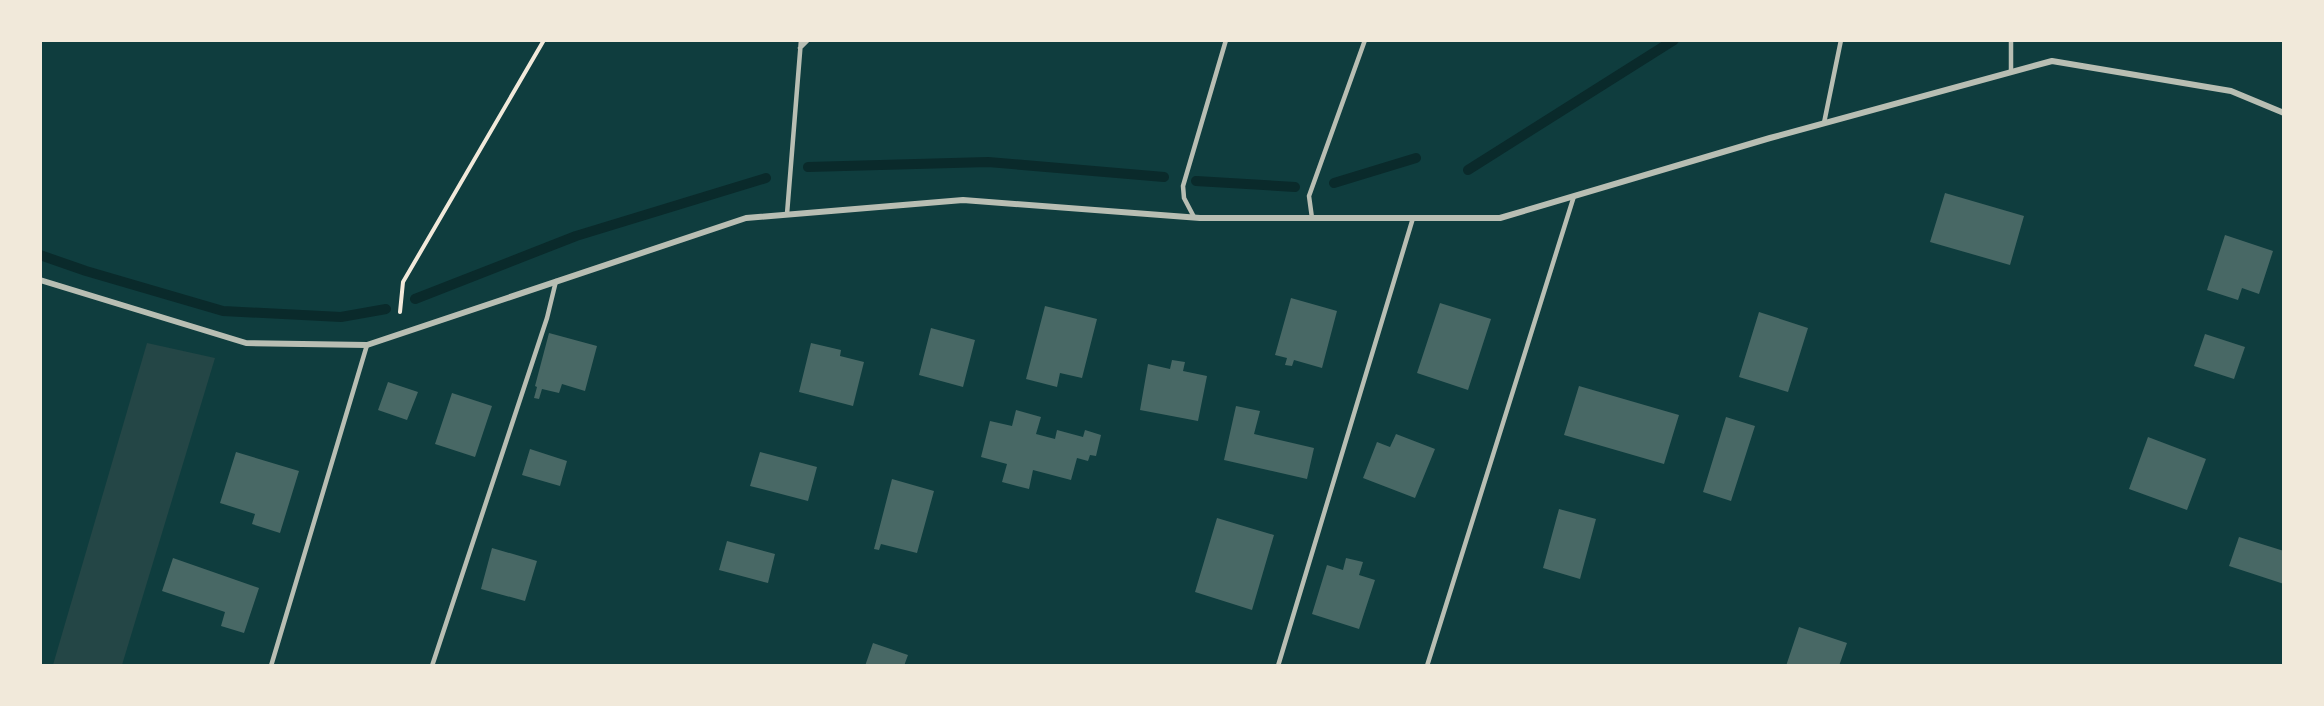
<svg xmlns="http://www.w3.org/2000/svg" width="2324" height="706" font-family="Cabin,sans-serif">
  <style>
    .green { fill: #244646 }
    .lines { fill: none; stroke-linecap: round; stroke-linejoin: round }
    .stream { stroke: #0a2a2b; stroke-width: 10 }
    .building { fill: #486865 }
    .path { stroke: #f1e9da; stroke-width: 4 }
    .service { stroke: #b8beb3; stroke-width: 4.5 }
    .minor { stroke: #b8beb3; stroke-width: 6 }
  </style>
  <rect width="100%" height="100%" fill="#0f3d3e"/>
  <path class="green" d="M 147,343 L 215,358 L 122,665 L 53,665 Z"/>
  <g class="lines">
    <path class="stream" d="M 808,167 L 988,162 L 1164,177
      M 1468,170 L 1674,40
      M 1196,181 L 1295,187
      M 1334,183 L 1416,158
      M 40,255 L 86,271 L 223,311 L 341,317 L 386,309
      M 415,299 L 576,236 L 766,178"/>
  </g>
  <path class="building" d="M 1945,193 L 2024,216 L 2010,265 L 1930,242 Z
    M 2225,235 L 2273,251 L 2259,294 L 2242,288 L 2238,300 L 2207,290 Z
    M 1291,298 L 1337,311 L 1322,368 L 1294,360 L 1292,366 L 1285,365 L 1287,358 L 1275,355 Z
    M 1440,303 L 1491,319 L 1468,390 L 1417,373 Z
    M 1045,306 L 1097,319 L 1082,378 L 1060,373 L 1057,387 L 1026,379 Z
    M 1759,312 L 1808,328 L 1788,392 L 1739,377 Z
    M 931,328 L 975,340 L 963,387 L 919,375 Z
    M 549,333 L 597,346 L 585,391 L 562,384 L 559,393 L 542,389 L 539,399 L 534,398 L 537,387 L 535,386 Z
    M 2205,334 L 2245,347 L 2234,379 L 2194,366 Z
    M 811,343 L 841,350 L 840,356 L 864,362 L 853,406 L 799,392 Z
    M 1172,360 L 1185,362 L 1183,371 L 1207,376 L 1198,421 L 1140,410 L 1148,364 L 1170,369 Z
    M 388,382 L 418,392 L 407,420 L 378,410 Z
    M 1579,386 L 1679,415 L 1664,464 L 1564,435 Z
    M 452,393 L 492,406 L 475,457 L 435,444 Z
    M 1236,406 L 1260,411 L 1254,434 L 1314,448 L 1307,479 L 1224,460 Z
    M 1016,410 L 1041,417 L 1036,434 L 1055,439 L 1057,430 L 1083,437 L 1085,430 L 1101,435 L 1096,456 L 1090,455 L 1088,461 L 1077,458 L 1071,480 L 1033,470 L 1029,489 L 1002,482 L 1007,464 L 981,457 L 990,421 L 1012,426 Z
    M 1726,417 L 1755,426 L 1731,501 L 1703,492 Z
    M 1396,434 L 1435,449 L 1415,498 L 1363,478 L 1377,442 L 1390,447 Z
    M 2148,437 L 2206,459 L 2187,510 L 2129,489 Z
    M 530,449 L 567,461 L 560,486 L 522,475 Z
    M 236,452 L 299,471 L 280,533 L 252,524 L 255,514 L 220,503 Z
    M 760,452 L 817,467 L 808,501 L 750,486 Z
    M 892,479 L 934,491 L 917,553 L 881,544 L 879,550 L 874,549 Z
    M 1559,509 L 1596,519 L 1580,579 L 1543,568 Z
    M 1217,518 L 1274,535 L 1252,610 L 1195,592 Z
    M 2239,537 L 2284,551 L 2284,584 L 2229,566 Z
    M 727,541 L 775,554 L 768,583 L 719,570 Z
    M 492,548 L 537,561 L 525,601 L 481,589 Z
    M 173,558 L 259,588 L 244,633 L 221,626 L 225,612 L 162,591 Z
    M 1346,558 L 1363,562 L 1359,575 L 1375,580 L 1359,629 L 1312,614 L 1327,565 L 1343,570 Z
    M 1799,627 L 1847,643 L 1839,666 L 1786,666 Z
    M 873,643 L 908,655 L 904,666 L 865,666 Z"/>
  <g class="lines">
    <path class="path" d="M 400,312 L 403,282 L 544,40"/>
    <path class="service" d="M 2011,40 L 2011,72
      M 800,48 L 808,40
      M 1824,123 L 1841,40
      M 787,214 L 801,40
      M 1194,217 L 1184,198 L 1183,186 L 1226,40
      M 1312,218 L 1309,196 L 1365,40
      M 271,666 L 367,345
      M 432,666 L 547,318 L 556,281
      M 1278,666 L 1413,218
      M 1427,666 L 1574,196"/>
    <path class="minor" d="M 40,280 L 246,343 L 367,345 L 746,218 L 963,200 L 1200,218 L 1500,218 L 1770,138 L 2052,61 L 2231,91 L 2284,113"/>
  </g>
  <rect width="2324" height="706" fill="none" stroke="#f1e9da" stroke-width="84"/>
</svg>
